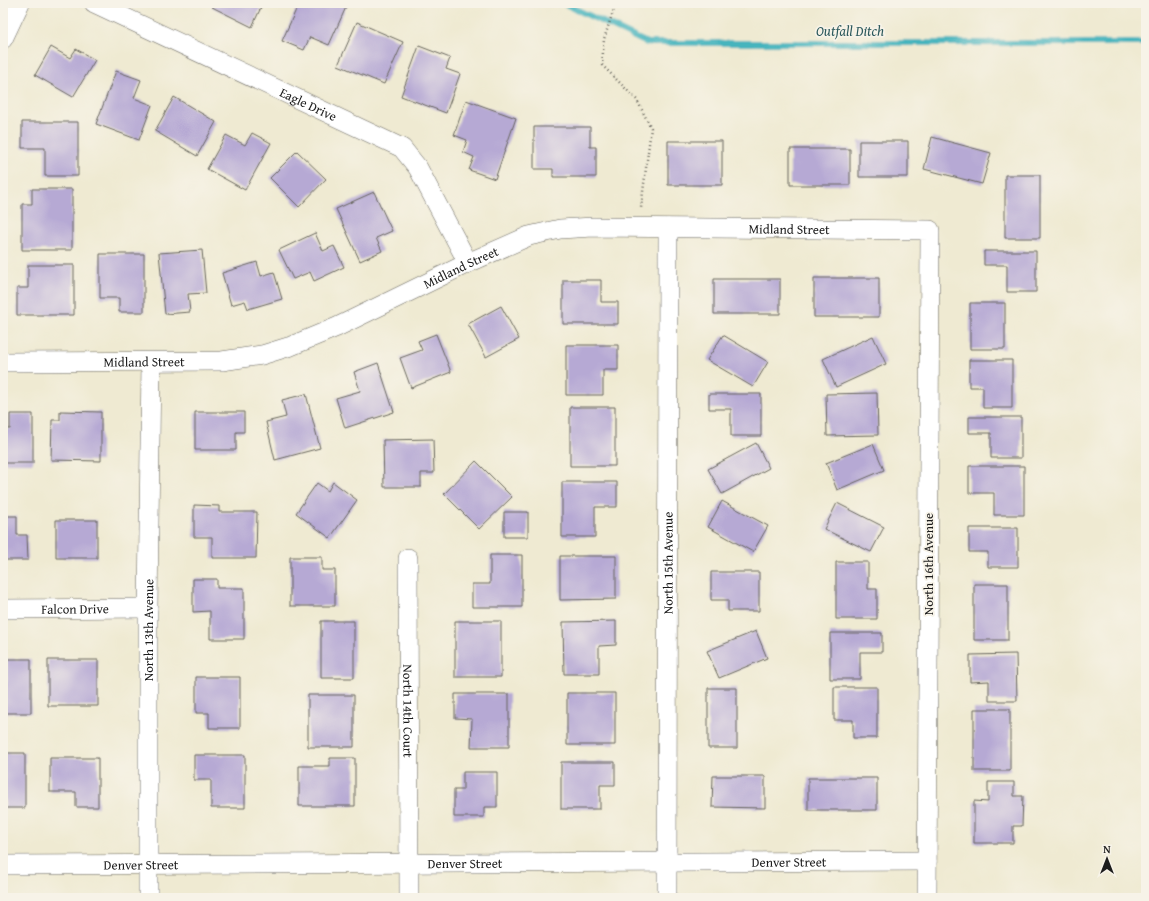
<svg xmlns="http://www.w3.org/2000/svg" width="1149" height="901" font-family="'Gentium Book Plus',serif">
  <style>
    .lines { fill: none; stroke-linecap: round; stroke-linejoin: round }
    .stream { stroke: #44b4bd; stroke-width: 6 }
    .building { fill: #b6a9d4 }
    .minor-casing { stroke: #66645c; stroke-width: 20 }
    .path { stroke: #66645c; stroke-width: 2.5; stroke-dasharray: 1 3; stroke-linecap: butt }
    .minor { stroke: #fff; stroke-width: 19 }
    .labels { text-anchor: middle; dominant-baseline: central; stroke-width: 3.5; stroke-linejoin: round; paint-order: stroke }
    .street-label { font-size: 13px; fill: #1c1c1c; stroke: #f7f3e8 }
    .water-label { font-size: 14px; font-style: italic; fill: #2c595c; stroke: #f7f3e8 }
  </style>
  <rect width="100%" height="100%" fill="#f7f3e8"/>
  <filter id="ink" filterUnits="userSpaceOnUse"><feTurbulence type="fractalNoise" baseFrequency=".025" numOctaves="2"/><feDisplacementMap in="SourceGraphic" scale="8" xChannelSelector="R" yChannelSelector="G"/><feConvolveMatrix kernelMatrix="1 2 1 2 8 2 1 2 1" color-interpolation-filters="sRGB"/></filter>
  <filter id="wash" filterUnits="userSpaceOnUse"><feTurbulence type="fractalNoise" baseFrequency=".012" numOctaves="4" result="noise"/><feDisplacementMap in="SourceGraphic" scale="16" xChannelSelector="R" yChannelSelector="G"/><feGaussianBlur stdDeviation="0.9" result="paint"/><feColorMatrix in="noise" values="0 0 0 0 0 0 0 0 0 0 0 0 0 0 0 0 0 1.4 0 .05"/><feComposite in="paint" operator="in"/></filter>
  <g filter="url(#wash)">
    <rect width="100%" height="100%" fill="#efead2"/>
    <g class="lines">
      <path class="stream" d="M 563,3 L 647,43 L 1146,43"/>
    </g>
    <g id="blocks">
      <path class="building" d="M 214,3 L 263,3 L 252,27 L 212,7 Z
        M 299,3 L 341,3 L 347,5 L 329,45 L 310,37 L 304,50 L 282,41 Z
        M 357,22 L 403,42 L 384,84 L 338,65 Z
        M 419,46 L 450,58 L 446,69 L 460,74 L 446,113 L 401,96 Z
        M 51,47 L 70,58 L 76,49 L 95,60 L 73,97 L 35,75 Z
        M 116,71 L 141,80 L 134,98 L 152,105 L 139,140 L 96,124 Z
        M 174,97 L 216,122 L 197,156 L 155,131 Z
        M 466,100 L 516,118 L 495,179 L 469,170 L 474,157 L 463,152 L 467,140 L 454,135 Z
        M 22,122 L 78,122 L 78,176 L 45,176 L 45,148 L 22,148 Z
        M 534,127 L 590,127 L 590,147 L 596,147 L 596,177 L 553,177 L 553,169 L 534,169 Z
        M 252,133 L 271,143 L 245,190 L 207,169 L 226,135 L 245,145 Z
        M 932,137 L 991,153 L 982,184 L 924,169 Z
        M 668,141 L 722,141 L 722,185 L 668,185 Z
        M 859,141 L 908,141 L 908,177 L 859,177 Z
        M 790,149 L 850,149 L 850,185 L 790,185 Z
        M 297,151 L 326,179 L 299,207 L 270,178 Z
        M 1005,175 L 1040,175 L 1040,238 L 1005,238 Z
        M 32,189 L 72,189 L 72,250 L 22,250 L 22,204 L 32,204 Z
        M 374,192 L 392,231 L 376,238 L 382,251 L 360,261 L 336,209 Z
        M 315,233 L 323,251 L 334,246 L 344,267 L 314,281 L 310,272 L 293,279 L 279,250 Z
        M 202,250 L 206,293 L 188,294 L 190,312 L 165,314 L 159,253 Z
        M 984,251 L 1036,251 L 1036,292 L 1007,292 L 1007,265 L 984,265 Z
        M 100,254 L 144,254 L 144,312 L 119,312 L 119,298 L 100,298 Z
        M 257,262 L 261,276 L 274,272 L 282,299 L 248,309 L 245,301 L 231,305 L 222,273 Z
        M 28,265 L 74,265 L 74,315 L 17,315 L 17,288 L 28,288 Z
        M 814,278 L 879,278 L 879,317 L 814,317 Z
        M 714,279 L 780,279 L 780,314 L 714,314 Z
        M 563,280 L 601,280 L 601,302 L 618,302 L 618,324 L 563,324 Z
        M 970,303 L 1005,303 L 1005,349 L 970,349 Z
        M 501,306 L 519,339 L 486,357 L 468,324 Z
        M 436,334 L 451,372 L 411,388 L 400,358 L 422,350 L 418,341 Z
        M 723,335 L 768,362 L 753,387 L 707,360 Z
        M 873,336 L 886,364 L 836,387 L 823,359 Z
        M 566,345 L 618,345 L 618,370 L 603,370 L 603,395 L 566,395 Z
        M 969,360 L 1012,360 L 1012,408 L 983,408 L 983,387 L 969,387 Z
        M 378,363 L 394,412 L 345,428 L 336,398 L 360,391 L 354,372 Z
        M 877,393 L 878,435 L 827,436 L 826,394 Z
        M 306,394 L 320,448 L 275,460 L 266,422 L 286,417 L 282,400 Z
        M 709,394 L 761,394 L 761,436 L 731,436 L 731,409 L 709,409 Z
        M 570,407 L 615,407 L 615,466 L 570,466 Z
        M 60,411 L 101,412 L 101,461 L 51,460 L 52,420 L 60,420 Z
        M 195,412 L 244,412 L 244,432 L 236,432 L 236,450 L 195,450 Z
        M 10,414 L 33,414 L 33,463 L 3,463 L 3,429 L 10,429 Z
        M 969,417 L 1021,417 L 1021,458 L 991,458 L 991,433 L 969,433 Z
        M 433,439 L 434,473 L 421,473 L 421,487 L 384,487 L 383,440 Z
        M 756,443 L 769,468 L 722,494 L 708,469 Z
        M 873,444 L 884,470 L 837,490 L 826,463 Z
        M 476,461 L 512,497 L 479,529 L 444,494 Z
        M 969,466 L 1024,466 L 1024,515 L 994,515 L 994,493 L 969,493 Z
        M 333,482 L 357,500 L 330,538 L 296,513 L 317,483 L 328,491 Z
        M 562,482 L 617,482 L 617,507 L 595,507 L 595,537 L 562,537 Z
        M 722,501 L 768,526 L 753,552 L 708,527 Z
        M 837,503 L 884,527 L 871,552 L 824,529 Z
        M 194,505 L 219,506 L 219,512 L 257,512 L 256,558 L 212,558 L 212,537 L 194,537 Z
        M 504,512 L 528,512 L 528,537 L 504,537 Z
        M 3,516 L 17,516 L 17,535 L 27,535 L 28,560 L 3,560 Z
        M 56,520 L 97,520 L 97,558 L 56,558 Z
        M 969,528 L 1018,528 L 1018,567 L 988,567 L 988,552 L 969,552 Z
        M 490,555 L 522,555 L 522,607 L 472,607 L 472,584 L 490,584 Z
        M 560,556 L 616,556 L 616,599 L 560,600 Z
        M 290,557 L 322,557 L 322,570 L 335,570 L 335,606 L 290,606 Z
        M 836,562 L 868,562 L 868,589 L 877,589 L 877,619 L 836,619 Z
        M 711,572 L 759,572 L 759,611 L 728,611 L 728,600 L 711,600 Z
        M 193,579 L 217,579 L 217,588 L 244,588 L 244,639 L 210,639 L 210,611 L 193,612 Z
        M 974,584 L 1008,584 L 1008,640 L 974,640 Z
        M 321,621 L 354,621 L 354,678 L 321,678 Z
        M 455,621 L 501,621 L 501,677 L 455,677 Z
        M 616,621 L 616,645 L 599,646 L 599,674 L 564,674 L 563,622 Z
        M 756,631 L 767,658 L 719,678 L 707,651 Z
        M 830,633 L 882,633 L 882,652 L 860,652 L 860,679 L 830,679 Z
        M 1016,654 L 1017,701 L 989,701 L 989,681 L 970,682 L 970,655 Z
        M 7,659 L 31,659 L 31,713 L 3,713 L 3,682 L 7,682 Z
        M 48,660 L 98,660 L 98,706 L 48,706 Z
        M 196,677 L 240,677 L 240,728 L 209,728 L 209,713 L 196,713 Z
        M 834,687 L 877,687 L 877,738 L 853,738 L 853,720 L 834,720 Z
        M 708,688 L 737,688 L 737,748 L 708,748 Z
        M 567,693 L 615,693 L 615,745 L 567,745 Z
        M 455,694 L 509,694 L 509,747 L 471,747 L 472,719 L 455,718 Z
        M 308,695 L 354,695 L 354,747 L 308,747 Z
        M 974,709 L 1010,709 L 1010,771 L 974,771 Z
        M 3,753 L 25,753 L 25,808 L 5,808 Z
        M 194,755 L 245,755 L 245,808 L 211,808 L 211,780 L 194,780 Z
        M 50,758 L 98,758 L 98,807 L 76,807 L 76,792 L 50,792 Z
        M 330,758 L 355,758 L 355,806 L 299,806 L 299,766 L 330,766 Z
        M 561,762 L 615,762 L 615,785 L 600,785 L 600,809 L 561,809 Z
        M 463,772 L 497,772 L 497,807 L 484,807 L 484,817 L 454,817 L 454,790 L 463,790 Z
        M 713,776 L 765,776 L 765,808 L 712,807 Z
        M 808,778 L 877,778 L 877,810 L 808,810 Z
        M 988,782 L 1014,782 L 1014,796 L 1023,796 L 1022,826 L 1013,826 L 1013,843 L 974,843 L 974,801 L 988,802 Z"/>
    </g>
  </g>
  <g filter="url(#ink)">
    <use href="#blocks" fill-opacity="0" stroke="#66645c" stroke-width="1"/>
    <g class="lines">
      <g class="minor-casing">
        <g id="minor">
          <path id="s1" d="M 94,3 L 402,148 L 418,168 L 468,263"/>
          <path d="M 3,39 L 20,3"/>
          <path id="s2" d="M 3,362 L 222,361 L 262,355 L 291,346 L 337,327 L 468,263 L 529,236 L 560,229 L 593,227 L 930,230 L 927,898"/>
          <path id="s3" d="M 408,558 L 409,898"/>
          <path id="s4" d="M 3,609 L 148,608"/>
          <path id="s5" d="M 3,865 L 927,861"/>
          <path id="s6" d="M 148,898 L 148,608 L 151,362"/>
          <path id="s7" d="M 667,898 L 668,228"/>
        </g>
      </g>
      <path class="path" d="M 616,3 L 604,39 L 602,65 L 637,100 L 651,128 L 641,208"/>
      <use href="#minor" class="minor"/>
    </g>
  </g>
  <g class="labels">
    <g class="street-label">
      <text stroke="none"><textPath href="#s1" startOffset="237">Eagle Drive</textPath></text>
      <text stroke="none"><textPath href="#s2" startOffset="813">Midland Street</textPath></text>
      <text stroke="none"><textPath href="#s2" startOffset="477">Midland Street</textPath></text>
      <text stroke="none"><textPath href="#s2" startOffset="141">Midland Street</textPath></text>
      <text stroke="none"><textPath href="#s7" startOffset="335">North 15th Avenue</textPath></text>
      <text transform="translate(928 564) rotate(-90)">North 16th Avenue</text>
      <text stroke="none"><textPath href="#s4" startOffset="72">Falcon Drive</textPath></text>
      <text stroke="none"><textPath href="#s6" startOffset="268">North 13th Avenue</textPath></text>
      <text stroke="none"><textPath href="#s3" startOffset="153">North 14th Court</textPath></text>
      <text stroke="none"><textPath href="#s5" startOffset="786">Denver Street</textPath></text>
      <text stroke="none"><textPath href="#s5" startOffset="462">Denver Street</textPath></text>
      <text stroke="none"><textPath href="#s5" startOffset="138">Denver Street</textPath></text>
    </g>
    <g class="water-label">
      <text x="850" y="31">Outfall Ditch</text>
    </g>
  </g>
  <rect width="1149" height="901" fill="none" stroke="#f7f3e8" stroke-width="16"/>
  <g transform="translate(1107 859)" stroke="#f7f3e8" stroke-width="3" paint-order="stroke">
  <path d="M0-3L7 15L0 10L-7 15Z" fill="#1c1c1c"/>
  <text y="-6" font-size="11" font-weight="bold" text-anchor="middle" fill="#1c1c1c">N</text>
  </g>
</svg>
